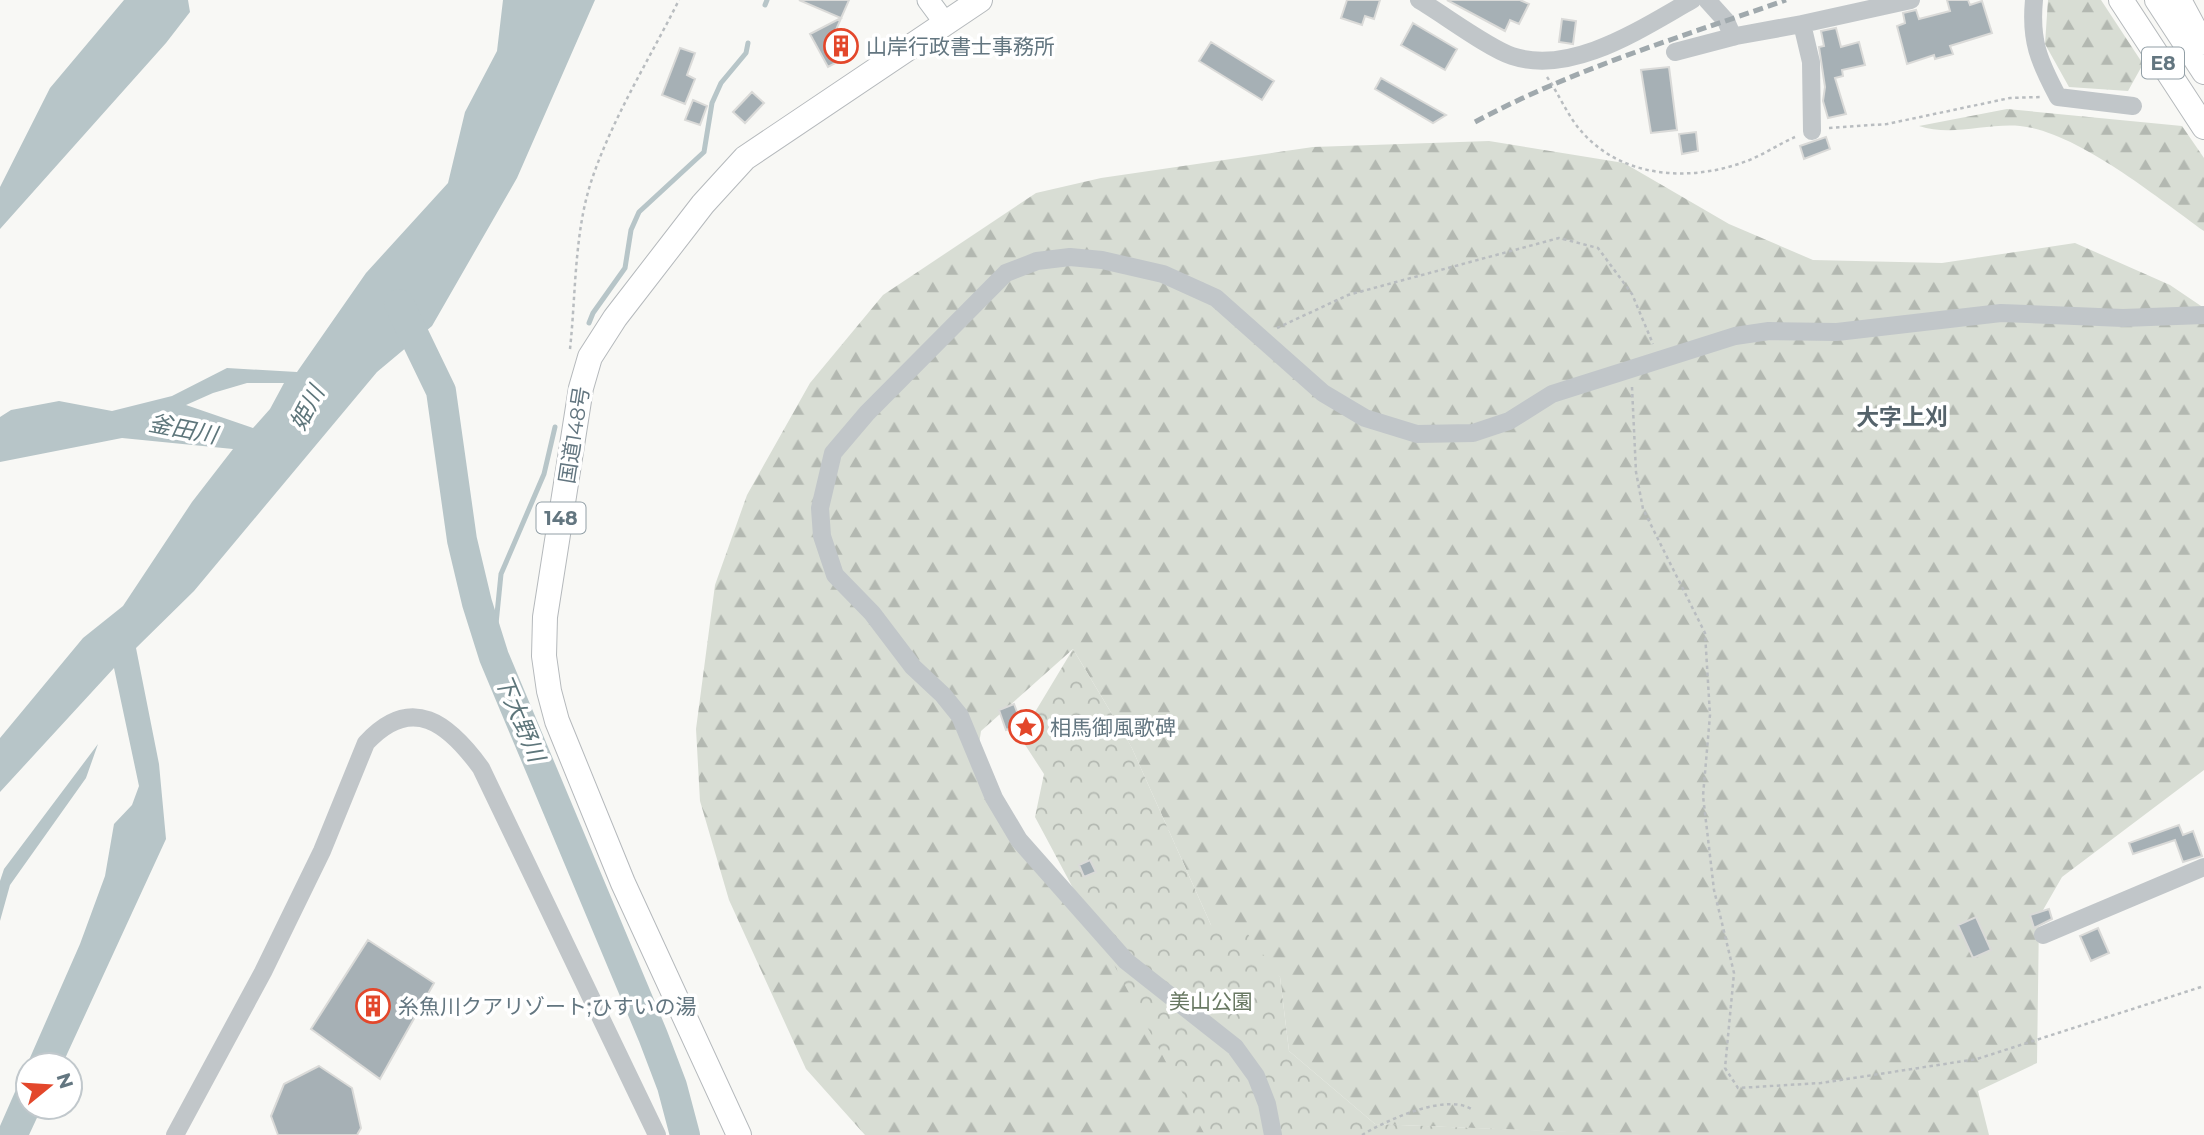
<svg xmlns="http://www.w3.org/2000/svg" width="2204" height="1135" font-family="Montserrat,'Noto Sans JP',sans-serif">
  <style>
    .forest { fill: url(#forest-firs) }
    .park { fill: url(#park-crowns) }
    .water { fill: #b7c5c8; fill-rule: evenodd }
    .lines { fill: none; stroke-linecap: round; stroke-linejoin: round }
    .stream { stroke: #b7c5c8; stroke-width: 5 }
    .river { stroke: #b7c5c8; stroke-width: 30 }
    .building { fill: #a6b0b5; stroke: #dadad8; stroke-width: 2 }
    .major-casing { stroke: #b3b9bc; stroke-width: 23 }
    .highway-casing { stroke: #b5b9bc; stroke-width: 26 }
    .path { stroke: #b9bdc0; stroke-width: 2.5; stroke-dasharray: 3.5 3.5; stroke-linecap: butt }
    .minor { stroke: #c1c6c9; stroke-width: 18 }
    .major { stroke: #fff; stroke-width: 21 }
    .highway { stroke: #fff; stroke-width: 24 }
    .rail { stroke: #a0a9ad; stroke-width: 5; stroke-dasharray: 10 5; stroke-linecap: butt }
    .labels { text-anchor: middle; dominant-baseline: central; stroke-width: 7; stroke-linejoin: round; paint-order: stroke }
    .shield { fill: #fff; stroke: #929fa6; stroke-width: 2 }
    .shield-label { font-size: 19px; font-weight: bold; fill: #637680 }
    .poi-label { font-size: 21px; fill: #637680; stroke: #fff; text-anchor: start }
    .street-label { font-size: 21px; fill: #637680; stroke: #fff }
    .park-label { font-size: 21px; fill: #687862; stroke: #fff }
    .water-label { font-size: 23px; font-style: italic; fill: #5e767b; stroke: #fff }
    .neighbourhood-label { font-size: 23px; font-weight: bold; fill: #55636b; stroke: #fff }
  </style>
  <defs>
    <pattern id="forest-firs" width="22" height="20" patternUnits="userSpaceOnUse" patternTransform="scale(1.75)"><rect width="22" height="20" fill="#d8ddd4"/><path d="M5 1l3.5 6h-7zM16 11l3.5 6h-7z" fill="#b3b8b1"/></pattern>
    <pattern id="park-crowns" width="20" height="18" patternUnits="userSpaceOnUse" patternTransform="scale(1.75)"><rect width="20" height="18" fill="#d8ddd4"/><path d="M2 6a3 3 0 1 1 6 0M12 15a3 3 0 1 1 6 0" fill="none" stroke="#b3b8b1"/></pattern>
  </defs>
  <rect width="100%" height="100%" fill="#f8f8f5"/>
  <path class="forest" d="M 2048,0 L 2101,0 L 2143,64 L 2128,91 L 2069,87 L 2045,44 Z
    M 2007,109 L 2182,126 L 2204,158 L 2204,231 C 2158,198 2076,131 2020,126 C 1987,123 1951,137 1919,126 Z
    M 1489,141 L 1624,163 L 1729,224 L 1813,260 L 1942,263 L 2075,243 L 2170,285 L 2204,308 L 2204,770 L 2062,877 L 2039,917 L 2037,1063 L 1978,1091 L 1989,1135 L 1642,1135 L 1375,1124 L 1289,1051 L 1280,977 L 1211,925 L 1131,746 L 1073,649 L 981,731 L 976,764 L 995,813 L 1195,1025 L 1249,1135 L 865,1135 L 806,1069 L 729,900 L 700,801 L 696,729 L 715,585 L 747,495 L 810,383 L 883,295 L 1036,193 L 1101,178 L 1313,147 Z"/>
  <path class="park" d="M 1073,649 L 1131,746 L 1211,925 L 1244,929 L 1280,977 L 1289,1051 L 1375,1124 L 1654,1135 L 1205,1135 L 1035,817 L 1044,774 L 1020,737 Z"/>
  <path class="water" d="M 124,0 L 188,0 L 190,12 L 166,43 L 0,229 L 0,187 L 50,88 Z
    M 503,0 L 595,0 L 517,178 L 432,326 L 377,372 L 194,591 L 136,648 L 159,764 L 166,839 L 62,1065 L 28,1065 L 28,1107 L 42,1107 L 29,1135 L 0,1135 L 0,1126 L 80,944 L 105,876 L 114,824 L 132,805 L 139,786 L 114,668 L 0,792 L 0,738 L 83,638 L 123,606 L 192,502 L 233,449 L 122,438 L 0,462 L 0,417 L 11,410 L 59,401 L 112,411 L 172,396 L 227,368 L 297,372 L 366,273 L 448,183 L 465,112 L 497,51 ZM 247,383 L 284,383 L 270,409 L 253,428 L 186,405 L 213,393 Z
    M 98,744 L 86,778 L 10,885 L 0,921 L 0,881 L 4,869 Z"/>
  <g class="lines">
    <path class="stream" d="M 765,5 L 767,0
      M 589,323 L 593,313 L 625,268 L 631,230 L 639,212 L 704,152 L 712,103 L 721,83 L 746,53 L 748,43
      M 493,654 L 501,574 L 544,474 L 555,427"/>
    <path class="river" d="M 399,304 L 441,391 L 462,540 L 477,603 L 494,657 L 653,1036 L 672,1086 L 685,1135"/>
  </g>
  <path class="building" d="M 799,0 L 849,0 L 828,48 L 849,37 L 856,52 L 828,67 L 810,34 L 841,18 Z
    M 1347,0 L 1380,0 L 1374,19 L 1365,16 L 1362,25 L 1341,18 Z
    M 1447,0 L 1520,0 L 1529,4 L 1519,24 L 1510,20 L 1505,31 Z
    M 1947,0 L 1968,0 L 1970,5 L 1982,1 L 1992,33 L 1950,46 L 1953,54 L 1935,59 L 1934,55 L 1907,64 L 1897,26 L 1905,23 L 1903,13 L 1916,10 L 1919,19 L 1950,11 Z
    M 1562,19 L 1576,21 L 1573,44 L 1559,42 Z
    M 1413,23 L 1457,49 L 1445,70 L 1401,45 Z
    M 1836,28 L 1841,47 L 1859,42 L 1865,65 L 1842,70 L 1843,76 L 1835,78 L 1846,114 L 1828,118 L 1823,101 L 1825,87 L 1819,47 L 1824,46 L 1821,31 Z
    M 1211,42 L 1274,81 L 1262,100 L 1199,61 Z
    M 680,48 L 695,53 L 687,75 L 695,79 L 685,104 L 662,95 Z
    M 1669,67 L 1677,130 L 1651,133 L 1641,70 Z
    M 1381,78 L 1446,115 L 1433,123 L 1375,89 Z
    M 752,92 L 764,103 L 745,123 L 733,112 Z
    M 693,100 L 707,106 L 700,125 L 685,120 Z
    M 1696,132 L 1698,151 L 1682,154 L 1679,134 Z
    M 1826,137 L 1830,149 L 1804,159 L 1800,146 Z
    M 1014,704 L 1022,725 L 1006,730 L 999,710 Z
    M 2179,825 L 2183,835 L 2193,831 L 2202,856 L 2183,862 L 2175,840 L 2133,854 L 2129,843 Z
    M 1090,860 L 1096,872 L 1084,877 L 1079,865 Z
    M 2049,909 L 2052,919 L 2034,928 L 2030,915 Z
    M 1976,917 L 1991,950 L 1973,958 L 1958,925 Z
    M 2098,928 L 2109,953 L 2091,961 L 2080,936 Z
    M 368,940 L 434,983 L 380,1079 L 311,1029 Z
    M 319,1066 L 352,1088 L 361,1128 L 357,1135 L 278,1135 L 271,1116 L 284,1084 Z"/>
  <g class="lines">
    <g class="major-casing">
      <path id="major" d="M 928,0 L 945,23"/>
    </g>
    <g class="highway-casing">
      <path id="highway" d="M 2121,0 L 2204,127
        M 2157,0 L 2204,72
        M 2179,0 L 2202,43
        M 739,1135 L 623,883 L 557,721 L 549,691 L 544,656 L 545,617 L 581,388 L 590,357 L 615,318 L 703,204 L 745,158 L 980,0"/>
    </g>
    <path class="path" d="M 1547,77 C 1559,94 1568,117 1582,132 C 1623,179 1692,182 1747,161 C 1763,155 1779,144 1795,137
      M 1829,128 L 1887,124 L 2010,98 L 2040,97
      M 1277,328 L 1348,295 L 1559,238 L 1598,248 L 1632,294 L 1653,344
      M 570,349 C 576,294 574,232 592,179 C 613,117 650,58 679,0
      M 1632,387 L 1636,472 L 1643,509 L 1705,633 L 1710,715 L 1703,796 L 1714,890 L 1734,973 L 1725,1068 L 1738,1088 L 1821,1083 L 1977,1059 L 2204,986
      M 1362,1135 C 1387,1120 1447,1092 1473,1110"/>
    <path class="minor" d="M 1419,0 C 1443,14 1488,48 1512,56 C 1572,76 1642,28 1692,0
      M 1707,0 L 1726,21 L 1733,37
      M 2034,0 C 2030,41 2039,61 2058,97 L 2133,106
      M 1675,52 L 1736,36 L 1802,24
      M 1812,131 L 1811,62 L 1802,24 L 1911,0
      M 2043,935 L 2204,867
      M 175,1135 L 263,972 L 322,851 L 366,743 C 412,693 449,724 481,768 L 657,1135
      M 1273,1135 L 1267,1104 L 1256,1076 L 1235,1047 L 1126,961 L 1019,840 L 994,798 L 960,716 L 943,695 L 913,667 L 872,613 L 835,575 L 822,536 L 820,508 L 833,453 L 867,413 L 1006,273 L 1037,261 L 1070,257 L 1102,260 L 1163,274 L 1216,298 L 1323,393 L 1365,418 L 1417,434 L 1473,433 L 1509,421 L 1552,394 L 1735,336 L 1769,331 L 1837,332 L 2001,313 L 2123,318 L 2204,315"/>
    <use href="#major" class="major"/>
    <use href="#highway" class="highway"/>
    <path class="rail" d="M 1475,122 C 1573,69 1681,37 1786,0"/>
  </g>
  <defs>
    <g id="building-ring" transform="scale(1.75)"><circle r="9.5" fill="#fff" stroke="#e3472b" stroke-width="1.5"/><path d="M-4-6H4V6H1V3H-1V6H-4ZM-2.5-4.3h1.7v1.8h-1.7ZM.8-4.3h1.7v1.8H.8ZM-2.5-1h1.7V.8h-1.7ZM.8-1h1.7V.8H.8Z" fill="#e3472b"/></g>
    <g id="sight-ring" transform="scale(1.75)"><circle r="9.5" fill="#fff" stroke="#e3472b" stroke-width="1.5"/><path d="M0-6L1.8-2.2L6-1.7L2.9 1.2L3.7 5.4L0 3.3L-3.7 5.4L-2.9 1.2L-6-1.7L-1.8-2.2Z" fill="#e3472b"/></g>
  </defs>
  <g fill-rule="evenodd">
    <use href="#building-ring" x="841" y="46"/>
    <use href="#sight-ring" x="1026" y="727"/>
    <use href="#building-ring" x="373" y="1006"/>
  </g>
  <g class="labels">
    <g class="shield">
      <rect x="2142" y="47.5" width="42" height="31" rx="5"/>
      <rect x="536.5" y="502.5" width="49" height="31" rx="5"/>
    </g>
    <g class="shield-label">
      <text x="2163" y="63">E8</text>
      <text x="561" y="518">148</text>
    </g>
    <g class="poi-label">
      <text x="866" y="46">山岸行政書士事務所</text>
      <text x="1050" y="727">相馬御風歌碑</text>
      <text x="398" y="1006">糸魚川クアリゾート;ひすいの湯</text>
    </g>
    <g class="street-label">
      <text transform="translate(574 435) rotate(-81)">国道148号</text>
    </g>
    <g class="park-label">
      <text x="1211" y="1001">美山公園</text>
    </g>
    <g class="water-label">
      <text transform="translate(307 408) rotate(-62)">姫川</text>
      <text transform="translate(183 429) rotate(11)">釜田川</text>
      <text transform="translate(520 718) rotate(67)">下大野川</text>
    </g>
    <g class="neighbourhood-label">
      <text x="1902" y="417">大字上刈</text>
    </g>
  </g>
  <g transform="translate(49 1086) rotate(72)"><circle r="33" fill="#ffffff" stroke="#c1c8cc" stroke-width="2"/>
  <path d="M0-5L12 26L0 18L-12 26Z" fill="#e3472b"/>
  <text y="-10" font-size="19" font-weight="bold" text-anchor="middle" fill="#637680">N</text>
  </g>
</svg>
